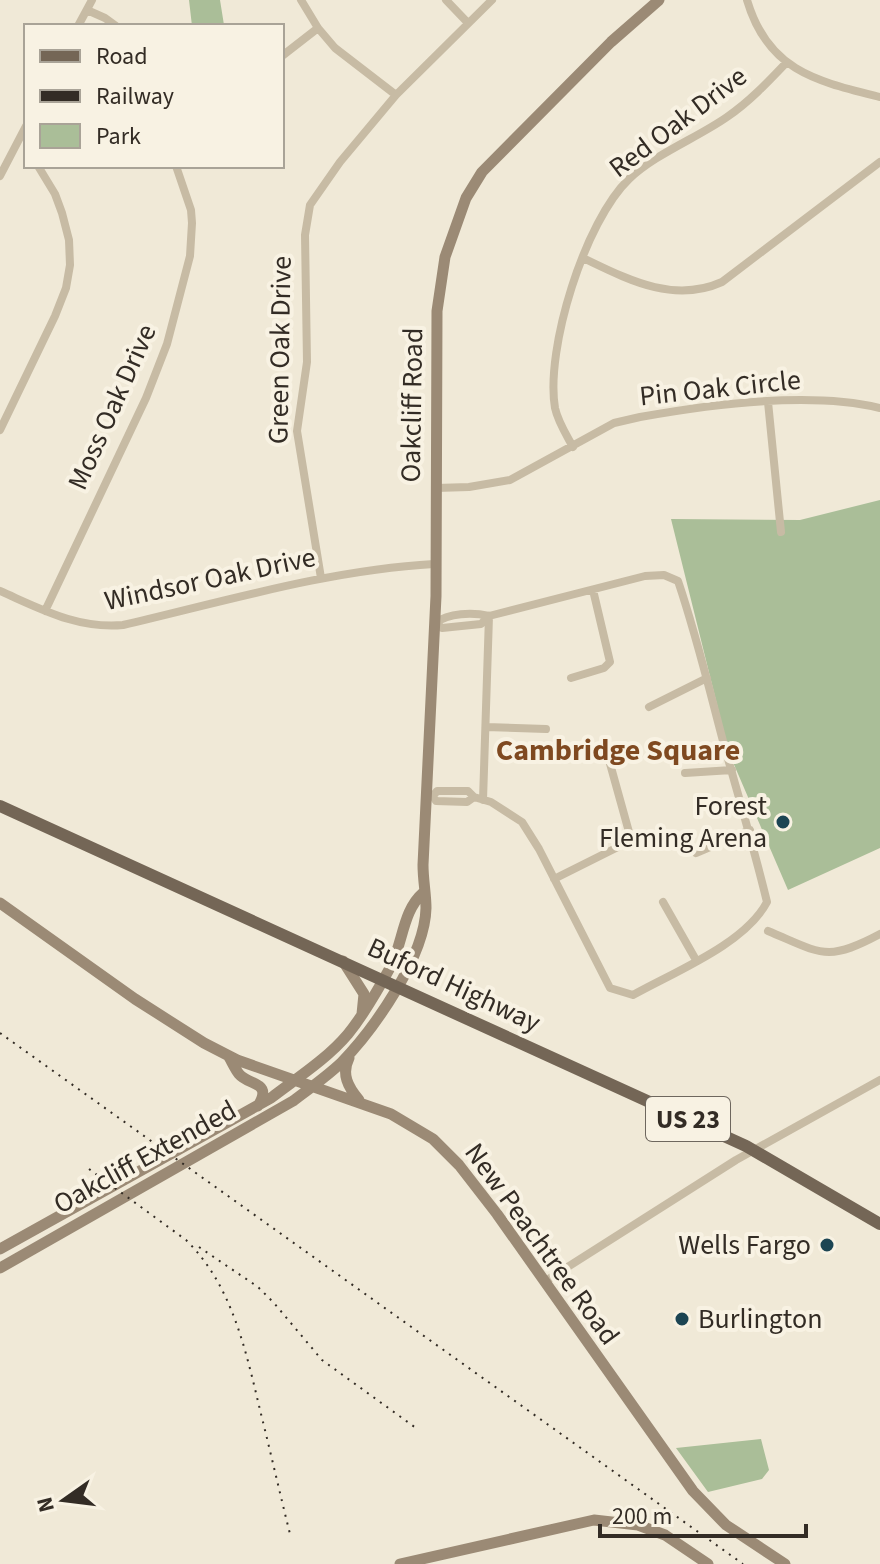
<svg xmlns="http://www.w3.org/2000/svg" width="880" height="1564" font-family="'Source Sans 3',sans-serif">
  <style>
    .green { fill: #aabe98 }
    .lines { fill: none; stroke-linecap: round; stroke-linejoin: round }
    .street { stroke: #c7bba4; stroke-width: 8 }
    .secondary { stroke: #9b8a75; stroke-width: 11 }
    .primary { stroke: #746656; stroke-width: 12 }
    .rail { stroke: #332c25; stroke-width: 2; stroke-dasharray: 2 6; stroke-linecap: butt }
    .poi-dot { fill: #1c4553; stroke: #f8f2e3; stroke-width: 3 }
    .labels { text-anchor: middle; dominant-baseline: central; stroke-width: 8; stroke-linejoin: round; paint-order: stroke }
    .shield { fill: #f8f2e3; stroke: #6e675e; stroke-width: 2 }
    .shield-label { font-size: 26px; font-weight: bold; fill: #332c25 }
    .street-label { font-size: 28px; fill: #332c25; stroke: #f8f2e3 }
    .poi-label { font-size: 28px; fill: #332c25; stroke: #f8f2e3; text-anchor: end }
    .neighbourhood-label { font-size: 30px; font-weight: bold; fill: #7f4920; stroke: #f8f2e3 }
  </style>
  <rect width="100%" height="100%" fill="#f0e9d7"/>
  <path class="green" d="M 189,0 L 220,0 L 224,25 L 192,26 Z
    M 880,500 L 880,848 L 788,890 L 729,753 L 671,519 L 800,520 Z
    M 761,1439 L 769,1470 L 762,1479 L 708,1492 L 676,1448 Z"/>
  <g class="lines">
    <path class="street" d="M 301,0 L 318,28 L 335,48 L 396,95
      M 446,0 L 468,23
      M 747,0 C 768,71 816,81 880,97
      M 87,10 L 105,18 L 116,26
      M 78,26 L 92,0
      M 282,56 L 318,28
      M 0,176 L 26,126
      M 583,258 C 627,279 673,304 722,282 L 880,162
      M 768,402 L 781,532
      M 0,430 L 55,316 L 66,288 L 70,265 L 69,240 L 62,213 L 55,194 L 38,166
      M 573,447 C 566,434 558,422 555,408 C 545,349 585,221 629,179 C 655,154 697,138 727,117 C 749,102 768,82 786,63
      M 436,488 L 469,487 L 510,480 L 614,423 L 640,417 C 712,404 810,391 880,408
      M 321,578 L 297,431 L 307,362 L 305,235 L 310,205 L 340,162 L 396,95 L 492,0
      M 0,591 C 41,609 77,629 123,625 C 226,601 329,570 434,564
      M 45,611 L 146,398 L 167,344 L 190,256 L 192,223 L 191,210 L 176,166
      M 435,623 L 442,628 L 481,624 L 489,616
      M 571,678 L 604,668 L 610,662 L 593,590
      M 649,707 L 707,678
      M 486,727 L 546,729
      M 685,773 L 732,770
      M 427,796 L 433,796 L 437,791 L 468,791 L 474,797 L 491,802 L 522,822 L 539,849 L 610,988 L 633,995 C 674,972 745,944 767,902 C 754,848 738,795 723,741 C 709,688 696,634 678,581 L 664,575 L 645,576 L 489,616 C 472,612 449,613 435,623
      M 433,796 L 436,801 L 467,802 L 474,797
      M 483,800 L 489,616
      M 696,853 L 750,830
      M 554,879 L 624,844 L 629,832 L 609,760
      M 663,902 L 696,960
      M 768,931 C 821,953 826,963 880,934
      M 544,1282 L 736,1160 L 880,1080"/>
    <path class="secondary" d="M 0,903 L 135,999 L 204,1043 L 237,1060 L 391,1114 L 433,1139 L 459,1165 L 497,1214 L 693,1491 L 726,1525 L 785,1564
      M 343,961 L 364,994 L 362,1014
      M 229,1057 C 232,1062 235,1069 239,1074 C 249,1086 273,1081 258,1106
      M 349,1058 C 341,1074 348,1087 359,1100
      M 0,1249 L 271,1098 C 297,1078 327,1059 348,1034 C 365,1013 378,990 391,966 C 403,942 403,910 423,893
      M 0,1268 L 293,1101 C 309,1089 326,1077 341,1063 C 374,1029 425,957 426,908 C 426,894 423,880 423,865 L 436,596 L 437,311 L 445,257 L 466,198 L 482,172 L 611,42 L 659,0
      M 400,1564 L 594,1520 L 638,1525 L 665,1535 L 708,1564"/>
    <path class="primary" d="M 0,806 L 746,1146 L 880,1224"/>
    <path class="rail" d="M 0,1033 L 743,1564
      M 89,1169 L 186,1240 C 233,1286 246,1352 261,1414 C 271,1454 280,1494 290,1534
      M 199,1247 L 258,1287 L 274,1303 L 322,1360 L 416,1428"/>
  </g>
  <g class="poi-dot">
    <circle cx="783" cy="822" r="8"/>
    <circle cx="827" cy="1245" r="8"/>
    <circle cx="682" cy="1319" r="8"/>
  </g>
  <g class="labels">
    <rect class="shield" x="646" y="1097" width="84" height="44" rx="6"/>
    <g class="shield-label">
      <text x="688" y="1119">US 23</text>
    </g>
    <g class="street-label">
      <text transform="translate(678 122) rotate(-37)">Red Oak Drive</text>
      <text transform="translate(280 350) rotate(-89)">Green Oak Drive</text>
      <text transform="translate(720 388) rotate(-6)">Pin Oak Circle</text>
      <text transform="translate(412 405) rotate(-89)">Oakcliff Road</text>
      <text transform="translate(112 407) rotate(-66)">Moss Oak Drive</text>
      <text transform="translate(210 579) rotate(-12)">Windsor Oak Drive</text>
      <text transform="translate(454 985) rotate(25)">Buford Highway</text>
      <text transform="translate(145 1157) rotate(-29)">Oakcliff Extended</text>
      <text transform="translate(542 1244) rotate(54)">New Peachtree Road</text>
    </g>
    <g class="poi-label">
      <text x="767" y="806">Forest<tspan x="767" dy="32">Fleming Arena</tspan></text>
      <text x="811" y="1245">Wells Fargo</text>
      <text x="698" y="1319" text-anchor="start">Burlington</text>
    </g>
    <g class="neighbourhood-label">
      <text x="618" y="750">Cambridge Square</text>
    </g>
  </g>
  <rect x="24" y="24" width="260" height="144" fill="#f8f2e3" stroke="#a9a397" stroke-width="2"/>
  <rect x="40" y="50" width="40" height="12" fill="#746656" stroke="#a9a397" stroke-width="2"/>
  <text x="96" y="64" font-size="24" fill="#332c25">Road</text>
  <rect x="40" y="90" width="40" height="12" fill="#332c25" stroke="#a9a397" stroke-width="2"/>
  <text x="96" y="104" font-size="24" fill="#332c25">Railway</text>
  <rect x="40" y="124" width="40" height="24" fill="#aabe98" stroke="#a9a397" stroke-width="2"/>
  <text x="96" y="144" font-size="24" fill="#332c25">Park</text>
  <g transform="translate(64 1500) rotate(256)" stroke="#f8f2e3" stroke-width="6" paint-order="stroke">
  <path d="M0-6L14 30L0 20L-14 30Z" fill="#332c25"/>
  <text y="-12" font-size="22" font-weight="bold" text-anchor="middle" fill="#332c25">N</text>
  </g>
  <path d="M600 1524v12h206v-12" fill="none" stroke="#332c25" stroke-width="4"/>
  <text x="612" y="1524" font-size="24" fill="#332c25" stroke="#f8f2e3" stroke-width="6" paint-order="stroke">200 m</text>
</svg>
